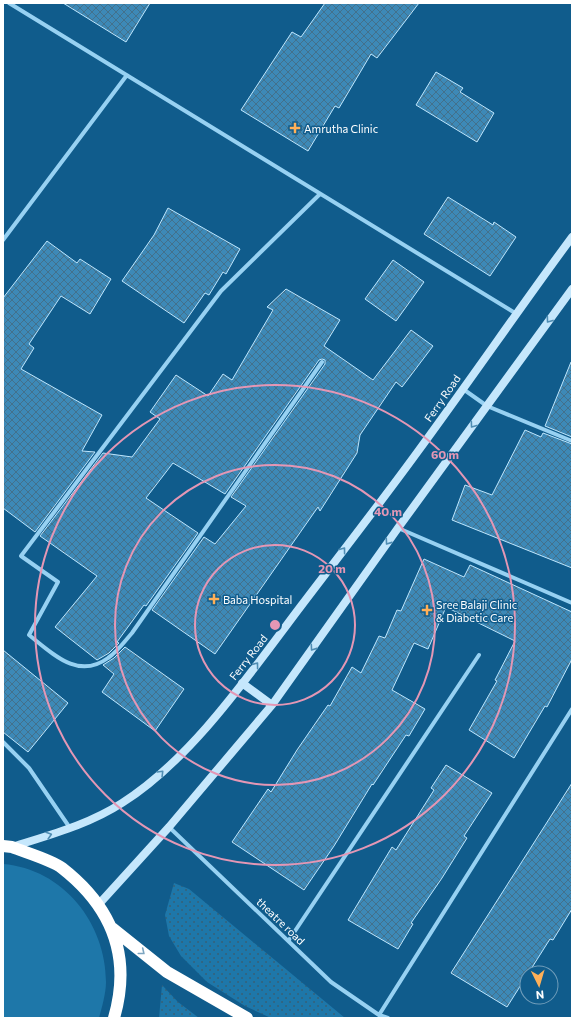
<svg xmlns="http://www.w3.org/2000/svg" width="575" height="1021" font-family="Commissioner,sans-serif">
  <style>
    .grass { fill: #1e77a9 }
    .park { fill: url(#park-dots) }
    .building { fill: url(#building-cross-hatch); stroke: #bee6fd }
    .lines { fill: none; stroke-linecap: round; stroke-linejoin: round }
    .street { stroke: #97d1f2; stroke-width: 4 }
    .secondary { stroke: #c5e7fc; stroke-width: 8 }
    .highway { stroke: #fff; stroke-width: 12 }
    .oneway { stroke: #4f8db3 }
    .oneway2 { stroke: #7ca5c0 }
    .ring { fill: none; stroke: #e497b5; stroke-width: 2 }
    .poi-dot { fill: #ffb058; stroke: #105c8c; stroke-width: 1.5 }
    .labels { text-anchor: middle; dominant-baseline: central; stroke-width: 3; stroke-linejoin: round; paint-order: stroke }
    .poi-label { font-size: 11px; fill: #fff; stroke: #105c8c; text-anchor: start }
    .street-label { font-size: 11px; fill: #fff; stroke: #105c8c }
    .centre { fill: #e497b5; stroke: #105c8c; stroke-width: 2 }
    .ring-label { font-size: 12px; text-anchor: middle; font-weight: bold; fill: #e497b5; stroke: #105c8c; stroke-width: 3; stroke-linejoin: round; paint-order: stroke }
  </style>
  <defs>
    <pattern id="park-dots" width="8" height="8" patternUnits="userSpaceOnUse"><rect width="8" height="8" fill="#1e77a9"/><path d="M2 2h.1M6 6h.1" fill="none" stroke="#375f76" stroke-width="1.8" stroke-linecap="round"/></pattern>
    <pattern id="building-cross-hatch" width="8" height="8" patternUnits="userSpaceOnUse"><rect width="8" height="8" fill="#3d89b7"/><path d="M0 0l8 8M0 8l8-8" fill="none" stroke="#43718c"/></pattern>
  </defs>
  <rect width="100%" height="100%" fill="#105c8c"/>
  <path class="grass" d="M 3,864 C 63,869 106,923 106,982 C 106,993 102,1007 99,1018 L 3,1018 Z"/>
  <path class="park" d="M 174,883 L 189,889 L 345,1018 L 271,1018 L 245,1006 L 207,982 L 181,956 L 169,936 L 165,915 Z
    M 162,985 L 178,1002 L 199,1018 L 159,1018 Z"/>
  <path class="building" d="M 63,3 L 150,3 L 126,42 Z
    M 325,3 L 419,3 L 377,58 L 371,54 L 339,108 L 335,106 L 308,151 L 241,110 L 292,32 L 301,37 Z
    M 436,72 L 463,88 L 460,92 L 494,113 L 477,142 L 416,105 Z
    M 448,197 L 493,225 L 494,222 L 516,237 L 490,276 L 424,234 Z
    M 168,208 L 240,249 L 226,274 L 223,272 L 209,295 L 205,293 L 184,323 L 122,281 L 154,235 Z
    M 47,241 L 77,263 L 80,259 L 111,279 L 90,314 L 61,296 L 29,344 L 34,348 L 21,369 L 102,415 L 82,451 L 95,452 L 35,532 L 3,508 L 3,298 Z
    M 393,260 L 424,282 L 396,321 L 365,299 Z
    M 286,289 L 340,320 L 324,346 L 373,380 L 411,330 L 433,346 L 402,387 L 396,382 L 360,435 L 357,453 L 320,511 L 318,507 L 215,654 L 152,610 L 204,537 L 215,544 L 246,506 L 231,497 L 325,364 L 325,360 L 322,359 L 319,360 L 225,494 L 173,463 L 146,498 L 198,533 L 146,606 L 144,605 L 117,642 L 119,643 L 109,653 L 97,660 L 55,627 L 97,576 L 40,536 L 103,453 L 132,457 L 160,419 L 150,412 L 176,375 L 208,396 L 223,374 L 232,380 L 273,310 L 267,307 Z
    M 571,362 L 572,363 L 572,437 L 545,426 Z
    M 525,430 L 541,437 L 543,433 L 572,444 L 572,568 L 452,520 L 465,485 L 492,495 Z
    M 424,559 L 464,577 L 470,565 L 572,612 L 572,659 L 547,707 L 545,706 L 514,758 L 469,730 L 497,681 L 495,680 L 515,641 L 446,607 L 428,649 L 414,643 L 392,690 L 425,709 L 409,736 L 406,735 L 373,785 L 372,784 L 334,846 L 304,890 L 232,842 L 268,789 L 271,792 L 297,750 L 328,705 L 330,706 L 352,667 L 361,673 L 379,636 L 385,638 L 397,610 L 401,611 Z
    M 125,647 L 184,689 L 155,731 L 102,692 L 114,674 L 103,665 L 114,658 Z
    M 3,650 L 68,703 L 28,752 L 3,732 Z
    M 446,765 L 492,793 L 464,836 L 467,838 L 442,878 L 411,923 L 413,924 L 398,949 L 348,920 L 392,847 L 396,850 L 434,790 L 431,788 Z
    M 572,783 L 572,909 L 553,940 L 550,939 L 507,1007 L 451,973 Z"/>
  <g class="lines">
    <path class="street" d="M 9,3 L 515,313
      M 320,194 L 221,291 L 21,556 L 58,582 L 29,635 C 53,654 78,680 108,658 C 117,652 125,641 132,633 L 322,362
      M 3,240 L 127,75
      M 463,389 L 487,406 L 572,441
      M 398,528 L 572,603
      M 3,742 L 29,768 L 70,828
      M 169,827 L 331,982 L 379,1015 L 388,1018
      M 289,940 L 479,655
      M 379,1015 L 572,709"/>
    <path class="secondary" d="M 242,683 L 272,705
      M 12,847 C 49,835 88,825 122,803 C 192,759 251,672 301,606 C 339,556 378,506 416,454 C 469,382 519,309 572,237
      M 99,904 L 169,827 L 272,705 L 398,528 L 572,289"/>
    <path class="highway" d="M 3,846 L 12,847 C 24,852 52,860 62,868 C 112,907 132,956 114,1018
      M 112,928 L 167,972 L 247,1018"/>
  </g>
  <defs><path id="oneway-chevron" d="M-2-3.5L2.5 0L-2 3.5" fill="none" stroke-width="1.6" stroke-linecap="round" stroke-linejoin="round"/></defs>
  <g class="oneway">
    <use href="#oneway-chevron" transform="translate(549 320) rotate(126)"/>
    <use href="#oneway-chevron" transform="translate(473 425) rotate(126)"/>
    <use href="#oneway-chevron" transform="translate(388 542) rotate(125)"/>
    <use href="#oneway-chevron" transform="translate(343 550) rotate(-53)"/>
    <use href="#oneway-chevron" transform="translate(313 648) rotate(125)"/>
    <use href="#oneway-chevron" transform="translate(256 665) rotate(-53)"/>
    <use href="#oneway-chevron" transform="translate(161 773) rotate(-45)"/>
    <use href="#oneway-chevron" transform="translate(49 835) rotate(-17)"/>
  </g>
  <use class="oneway2" href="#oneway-chevron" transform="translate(142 952) rotate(39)"/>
  <g class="ring">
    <circle cx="275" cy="625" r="80"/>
    <circle cx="275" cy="625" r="160"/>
    <circle cx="275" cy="625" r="240"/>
  </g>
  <g class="poi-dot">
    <path d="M293 122h4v4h4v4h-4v4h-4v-4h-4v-4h4z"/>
    <path d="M212 593h4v4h4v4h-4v4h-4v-4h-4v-4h4z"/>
    <path d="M425 604h4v4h4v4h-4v4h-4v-4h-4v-4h4z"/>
  </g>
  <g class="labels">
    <g class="poi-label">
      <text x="304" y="128">Amrutha Clinic</text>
      <text x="223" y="599">Baba Hospital</text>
      <text x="436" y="604">Sree Balaji Clinic<tspan x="436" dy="13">&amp; Diabetic Care</tspan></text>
    </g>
    <g class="street-label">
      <text transform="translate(442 398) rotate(-55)">Ferry Road</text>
      <text transform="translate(248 657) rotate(-52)">Ferry Road</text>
      <text transform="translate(281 921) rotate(44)">theatre road</text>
    </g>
  </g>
  <circle cx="275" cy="625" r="6" class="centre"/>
  <g class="ring-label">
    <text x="445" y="459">60 m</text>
    <text x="388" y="516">40 m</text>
    <text x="332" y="573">20 m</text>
  </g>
  <rect width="575" height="1021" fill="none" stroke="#ffffff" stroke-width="8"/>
  <g transform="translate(539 985) rotate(175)"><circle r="19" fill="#105c8c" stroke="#709dba"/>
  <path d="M0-3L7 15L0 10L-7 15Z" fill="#ffb058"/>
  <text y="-6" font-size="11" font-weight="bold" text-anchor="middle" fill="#ffffff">N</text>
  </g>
</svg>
